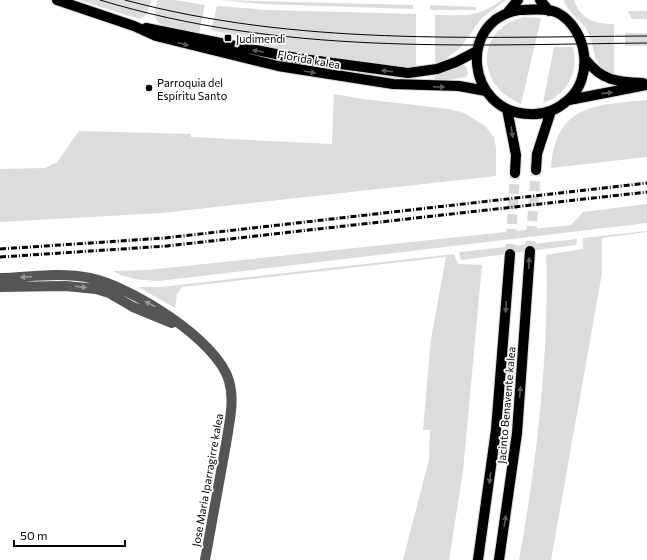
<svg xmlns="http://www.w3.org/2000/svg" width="647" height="560" font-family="Commissioner,sans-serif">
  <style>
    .green { fill: #dcdcdc }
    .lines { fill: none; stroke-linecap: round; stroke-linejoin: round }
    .major-tunnel { stroke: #d9d9d9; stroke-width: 10; stroke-dasharray: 10 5; stroke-linecap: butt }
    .major-casing { stroke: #dbdbdb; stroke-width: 12 }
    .minor { stroke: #555; stroke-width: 10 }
    .major { stroke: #000; stroke-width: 10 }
    .tram { stroke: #000; stroke-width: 1 }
    .rail { stroke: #000; stroke-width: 3; stroke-dasharray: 6 2 1 2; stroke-linecap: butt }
    .oneway { fill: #595959 }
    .oneway2 { fill: #999 }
    .poi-dot { fill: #000; stroke: #fff; stroke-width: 1.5 }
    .labels { text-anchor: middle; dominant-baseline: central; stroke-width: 3.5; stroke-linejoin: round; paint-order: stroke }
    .poi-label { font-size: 11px; fill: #000; stroke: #fff; text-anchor: start }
    .street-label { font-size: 11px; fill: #000; stroke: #fff }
  </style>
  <rect width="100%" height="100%" fill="#fff"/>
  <path class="green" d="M 79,0 L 151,0 L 147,14 L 139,19 Z
    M 157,0 L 174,0 L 205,5 L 199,34 C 189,32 159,28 156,19 C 154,13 156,6 157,0 Z
    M 220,0 L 413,5 L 413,9 L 262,4 Z
    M 502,0 L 506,0 L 482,18 L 460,48 L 446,59 L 435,64 L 435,15 C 465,15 477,18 502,0 Z
    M 564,0 L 574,0 C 580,19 595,24 614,24 L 614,76 C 587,62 599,51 586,29 C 581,21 564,8 564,0 Z
    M 430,5 L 476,7 L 476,10 L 430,10 Z
    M 217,6 L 267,10 L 416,14 L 416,68 L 401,69 L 257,47 L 258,40 L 211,30 Z
    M 628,11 L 647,11 L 647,19 L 632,19 Z
    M 524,17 L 541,18 L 521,104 C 475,85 475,29 524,17 Z
    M 625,33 L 647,33 L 647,46 L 625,46 Z
    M 554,47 L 573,47 C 579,71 568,95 543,103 Z
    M 274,58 L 416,77 L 416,83 L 343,73 L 273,60 Z
    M 463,64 L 467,68 L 468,73 L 466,77 L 435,82 L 435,75 Z
    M 334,94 L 363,99 L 449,109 L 464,113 L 485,126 L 494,137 L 496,148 L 496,176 L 162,213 L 0,222 L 0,169 L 45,168 L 57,162 L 79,131 L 191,134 L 191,137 L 332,144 Z
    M 647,100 L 647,157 L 551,168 C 556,104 595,105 647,100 Z
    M 647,204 L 647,223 L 159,281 C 142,280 128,280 113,271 L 148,270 L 571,225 L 583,212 Z
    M 647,231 L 647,232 L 602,238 L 602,273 L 551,560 L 519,560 C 532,489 541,418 545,346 C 546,316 548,286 546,255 L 583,249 L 583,238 Z
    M 577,239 L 576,245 L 461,260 L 459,252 Z
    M 454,254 L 458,264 L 482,265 L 463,471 L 449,560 L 403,560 L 429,459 L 430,430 L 423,430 L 431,339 L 446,257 L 182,287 L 177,294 L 175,308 L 138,287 L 161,287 Z"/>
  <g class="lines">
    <path class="major-tunnel" d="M 530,251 L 536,170
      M 510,254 L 515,173"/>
    <g class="major-casing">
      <path id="major" d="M 57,0 L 134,26 L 156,36 L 278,66 L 393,84 L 459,86 L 486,91
        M 540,0 L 549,11
        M 519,10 C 530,10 548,7 558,13 C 588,30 594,78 568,100 C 557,110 543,115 529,114 C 466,112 457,20 519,10 Z
        M 508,12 L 518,0
        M 146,28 L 296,58 L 408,73 L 437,69 L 456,62 L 477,51
        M 585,59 C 602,81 617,82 643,83
        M 569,100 L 647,85
        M 507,109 L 516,155 L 515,173
        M 536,170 L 537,154 L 551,111
        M 478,560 L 496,430 L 510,254
        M 499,560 L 517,433 L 530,251"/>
    </g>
    <path class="minor" d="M 0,278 C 30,277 61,272 90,278 C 130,286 218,340 229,381 C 235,401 229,424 226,444 C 219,483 212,521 205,560
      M 0,287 L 66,286 L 96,289 L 109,293 L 133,307 L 172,323"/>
    <use href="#major" class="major"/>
    <path class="tram" d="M 100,0 C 281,55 461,45 647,43
      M 125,0 C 296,46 472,37 647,36"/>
    <path class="rail" d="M 0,249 L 165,238 L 647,183
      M 0,257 L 167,246 L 647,192"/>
  </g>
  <defs><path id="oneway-solid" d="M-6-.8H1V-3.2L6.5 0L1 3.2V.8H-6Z"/></defs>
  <g class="oneway">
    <use href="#oneway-solid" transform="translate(183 44) rotate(15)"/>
    <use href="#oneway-solid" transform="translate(258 51) rotate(-169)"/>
    <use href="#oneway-solid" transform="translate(387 71) rotate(-173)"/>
    <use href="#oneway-solid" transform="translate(310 72) rotate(10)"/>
    <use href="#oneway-solid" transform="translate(439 87) rotate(1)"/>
    <use href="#oneway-solid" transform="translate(607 93) rotate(-6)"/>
    <use href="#oneway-solid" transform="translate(512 132) rotate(80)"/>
    <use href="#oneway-solid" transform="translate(529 263) rotate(-86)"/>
    <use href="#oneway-solid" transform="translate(506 307) rotate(94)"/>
    <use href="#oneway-solid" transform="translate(520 392) rotate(-85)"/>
    <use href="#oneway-solid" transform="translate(490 478) rotate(98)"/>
    <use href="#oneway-solid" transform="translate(505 521) rotate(-81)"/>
  </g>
  <g class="oneway2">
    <use href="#oneway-solid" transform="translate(26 277) rotate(177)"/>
    <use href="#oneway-solid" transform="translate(81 287) rotate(7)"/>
    <use href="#oneway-solid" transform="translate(150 304) rotate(-152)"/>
  </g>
  <g class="poi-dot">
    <rect x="224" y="34" width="8" height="8" rx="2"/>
    <circle cx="149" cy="88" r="4"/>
  </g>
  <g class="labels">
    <g class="poi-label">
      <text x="236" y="38">Judimendi</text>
      <text x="157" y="82">Parroquia del<tspan x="157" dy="13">Espíritu Santo</tspan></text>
    </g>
    <g class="street-label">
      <text transform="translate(309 59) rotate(10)">Florida kalea</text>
      <text transform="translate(506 405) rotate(-85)">Jacinto Benavente kalea</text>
      <text transform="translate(207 480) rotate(-80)">Jose Maria Iparragirre kalea</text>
    </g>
  </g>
  <path d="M14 540v6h111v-6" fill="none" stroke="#000000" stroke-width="2"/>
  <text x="20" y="540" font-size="12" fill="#000000" stroke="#ffffff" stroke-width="3" paint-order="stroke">50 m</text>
</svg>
